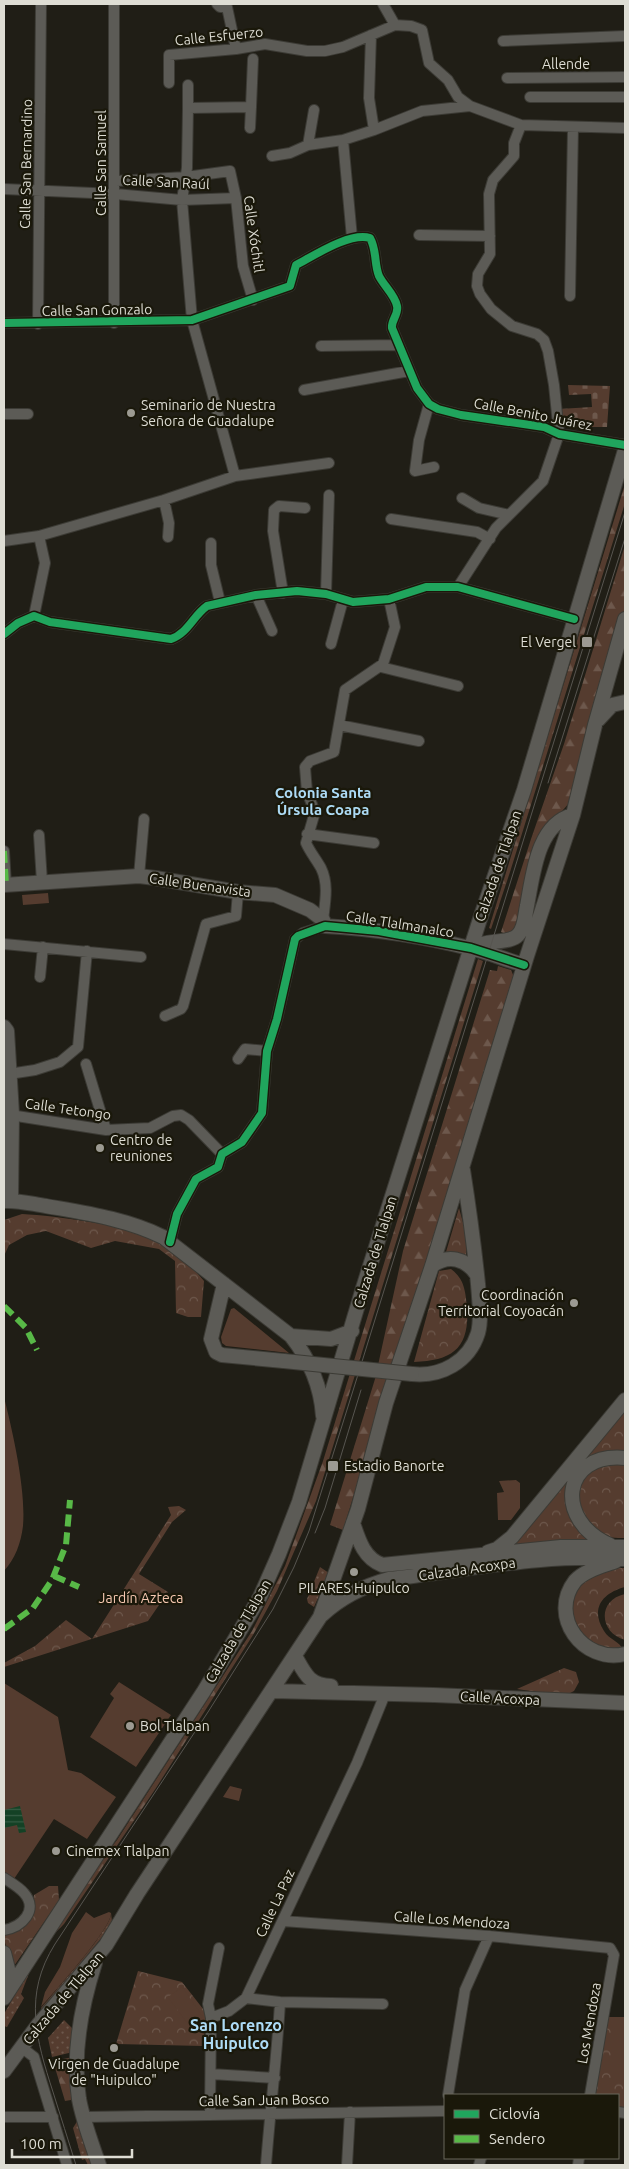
<svg xmlns="http://www.w3.org/2000/svg" width="629" height="2169" font-family="Ubuntu,sans-serif">
  <style>
    .grass { fill: url(#grass-dots) }
    .forest { fill: url(#forest-firs) }
    .cemetery { fill: url(#cemetery-stones) }
    .park { fill: url(#park-crowns) }
    .garden { fill: #553c2f }
    .water { fill: url(#water-rules) }
    .lines { fill: none; stroke-linecap: round; stroke-linejoin: round }
    .street-casing { stroke: #3c3b35; stroke-width: 12 }
    .secondary-casing { stroke: #3c3b35; stroke-width: 16 }
    .street { stroke: #5c5b56; stroke-width: 10 }
    .secondary { stroke: #5c5b56; stroke-width: 14 }
    .tram { stroke: #575550; stroke-width: 1 }
    .secondary-bridge-casing { stroke: #3c3b35; stroke-width: 16; stroke-linecap: butt }
    .secondary-bridge { stroke: #5c5b56; stroke-width: 14 }
    .quiet { stroke: #58b947; stroke-width: 6; stroke-dasharray: 12 6; stroke-linecap: butt }
    .cycleway-casing { stroke: #1a180a; stroke-width: 11 }
    .cycleway { stroke: #20a55d; stroke-width: 8 }
    .poi-dot { fill: #9c9a92; stroke: #1a180a; stroke-width: 2 }
    .labels { text-anchor: middle; dominant-baseline: central; stroke-width: 4.5; stroke-linejoin: round; paint-order: stroke }
    .street-label { font-size: 14px; fill: #deddd4; stroke: #1a180a }
    .poi-label { font-size: 14px; fill: #deddd4; stroke: #1a180a; text-anchor: start }
    .park-label { font-size: 14px; fill: #f6c8b1; stroke: #1a180a }
    .neighbourhood-label { font-size: 15px; font-weight: bold; fill: #addbf5; stroke: #1a180a }
    .quarter-label { font-size: 16px; font-weight: bold; fill: #addbf5; stroke: #1a180a }
  </style>
  <defs>
    <pattern id="grass-dots" width="8" height="8" patternUnits="userSpaceOnUse" patternTransform="scale(1.25)"><rect width="8" height="8" fill="#553c2f"/><path d="M2 2h.1M6 6h.1" fill="none" stroke="#6d584c" stroke-width="1.8" stroke-linecap="round"/></pattern>
    <pattern id="forest-firs" width="22" height="20" patternUnits="userSpaceOnUse" patternTransform="scale(1.25)"><rect width="22" height="20" fill="#553c2f"/><path d="M5 1l3.5 6h-7zM16 11l3.5 6h-7z" fill="#6d584c"/></pattern>
    <pattern id="cemetery-stones" width="16" height="16" patternUnits="userSpaceOnUse" patternTransform="scale(1.25)"><rect width="16" height="16" fill="#553c2f"/><path d="M2 7V4a2 2 0 0 1 4 0v3zM10 15v-3a2 2 0 0 1 4 0v3z" fill="#6d584c"/></pattern>
    <pattern id="park-crowns" width="20" height="18" patternUnits="userSpaceOnUse" patternTransform="scale(1.25)"><rect width="20" height="18" fill="#553c2f"/><path d="M2 6a3 3 0 1 1 6 0M12 15a3 3 0 1 1 6 0" fill="none" stroke="#6d584c"/></pattern>
    <pattern id="water-rules" width="6" height="5" patternUnits="userSpaceOnUse" patternTransform="scale(1.25)"><rect width="6" height="5" fill="#144125"/><path d="M0 2.5h6" fill="none" stroke="#365c44"/></pattern>
  </defs>
  <rect width="100%" height="100%" fill="#201e16"/>
  <path class="grass" d="M 320,1567 L 329,1573 L 314,1607 L 308,1603 L 307,1599 Z
    M 111,1913 L 112,1921 L 103,1936 L 42,2010 L 41,2008 C 54,1992 112,1928 111,1913 Z
    M 33,1963 L 21,1994 L 24,1998 L 7,2027 L 4,2026 L 4,2014 Z
    M 64,2020 L 74,2030 L 73,2052 L 52,2057 L 48,2038 Z
    M 78,2120 L 93,2165 L 88,2165 L 85,2159 L 82,2160 L 73,2128 Z"/>
  <path class="forest" d="M 625,484 L 625,503 L 510,872 L 491,929 L 489,928 Z
    M 625,545 L 625,608 L 570,802 L 556,818 L 519,927 L 508,935 L 501,932 L 531,839 L 564,744 Z
    M 478,959 L 483,961 L 316,1501 L 277,1591 L 253,1635 L 156,1788 L 64,1924 L 49,1939 L 87,1880 L 117,1840 L 252,1631 L 285,1566 L 323,1461 Z
    M 498,966 L 511,970 L 514,977 L 343,1530 L 330,1525 L 375,1379 L 403,1251 L 490,970 L 497,971 Z
    M 73,2057 L 77,2099 L 65,2101 L 53,2061 Z"/>
  <path class="cemetery" d="M 568,385 L 610,386 L 607,427 L 560,427 L 559,409 L 592,407 L 591,394 L 569,395 Z"/>
  <path class="park" d="M 459,1208 L 467,1237 L 466,1257 L 446,1252 Z
    M 22,1214 C 57,1216 128,1225 157,1241 C 175,1250 191,1265 204,1281 L 201,1317 L 188,1317 L 176,1313 L 175,1261 L 159,1249 L 115,1241 L 91,1248 L 46,1231 L 27,1235 L 9,1245 L 4,1256 L 4,1220 Z
    M 451,1269 C 464,1279 465,1289 467,1306 C 470,1347 454,1361 414,1362 L 439,1271 Z
    M 625,1406 L 625,1452 L 602,1454 L 570,1481 L 565,1494 L 568,1506 L 589,1539 L 509,1546 L 528,1529 Z
    M 625,1462 L 625,1538 C 616,1538 607,1538 599,1533 C 576,1519 566,1487 592,1470 C 601,1463 614,1463 625,1462 Z
    M 179,1506 L 186,1510 L 172,1522 L 139,1574 L 168,1592 L 148,1621 L 4,1667 L 4,1663 L 35,1646 L 66,1620 L 92,1639 L 171,1515 L 168,1507 Z
    M 607,1568 L 625,1568 L 625,1587 C 602,1593 590,1609 604,1631 C 609,1640 620,1641 623,1650 L 599,1651 L 573,1625 L 571,1603 L 582,1581 Z
    M 625,1594 L 625,1640 C 599,1633 597,1600 625,1594 Z
    M 564,1668 L 576,1672 L 579,1682 L 574,1691 L 564,1696 L 517,1689 Z
    M 49,1886 L 58,1886 L 59,1900 L 12,1969 C 10,1956 4,1946 4,1933 L 30,1917 L 34,1895 Z
    M 138,1971 L 182,1982 L 207,2014 L 203,2046 L 116,2044 Z
    M 605,2017 L 625,2017 L 625,2111 L 618,2111 L 618,2095 L 593,2095 Z"/>
  <path class="garden" d="M 48,893 L 49,903 L 23,905 L 22,895 Z
    M 234,1308 L 289,1353 L 226,1346 L 222,1343 L 221,1337 L 231,1309 Z
    M 4,1397 C 13,1433 26,1490 23,1526 C 21,1543 15,1559 4,1571 Z
    M 516,1480 L 520,1483 L 520,1508 L 511,1520 L 498,1520 L 497,1493 L 504,1492 L 499,1481 Z
    M 119,1682 L 171,1715 L 136,1767 L 90,1737 L 114,1698 L 110,1694 Z
    M 4,1683 L 58,1717 L 68,1770 L 81,1773 L 116,1797 L 87,1839 L 54,1819 L 14,1879 L 4,1874 Z
    M 230,1786 L 242,1789 L 239,1801 L 223,1797 Z
    M 86,1912 L 94,1918 L 109,1912 L 111,1913 C 112,1928 54,1992 41,2007 L 45,1992 L 60,1967 L 72,1933 Z
    M 182,1987 L 203,2017 L 190,2027 L 168,1997 Z
    M 611,2017 L 625,2017 L 625,2068 L 611,2068 Z"/>
  <path class="water" d="M 20,1806 L 26,1832 L 19,1833 L 17,1825 L 4,1828 L 4,1810 Z"/>
  <g class="lines">
    <g class="street-casing">
      <path id="street" d="M 114,4 L 114,323
        M 217,4 L 220,7 L 227,7 L 236,49
        M 383,4 L 395,25
        M 371,35 L 369,98 L 374,130
        M 503,41 L 625,36
        M 507,78 L 625,77
        M 169,83 L 169,55 L 236,49 L 265,44 L 307,51 L 325,51 L 343,47 L 395,25 L 411,26 L 422,30 L 429,63 L 448,80 L 458,97 L 470,106 L 521,125 L 625,128
        M 188,85 L 188,108 L 251,107 L 253,59
        M 530,97 L 625,97
        M 188,108 L 187,168 L 182,200 L 192,320 L 235,476
        M 250,128 L 251,107
        M 343,140 L 352,238
        M 308,145 L 314,110
        M 272,156 L 290,153 L 308,145 L 343,140 L 374,130 L 422,111 L 470,106
        M 116,181 L 186,177 L 230,171 L 236,198 L 243,266 L 253,300
        M 4,189 L 115,194 L 182,200 L 236,198
        M 419,235 L 490,236
        M 570,296 L 573,127
        M 4,323 L 192,320 L 290,286 L 296,265 C 315,255 350,232 370,238 C 377,250 374,264 379,276 C 384,286 395,295 397,306 C 399,314 391,320 392,328 L 417,388 L 429,404 L 438,409 L 461,415 L 544,427 L 559,434 L 625,445
        M 38,324 L 41,4
        M 321,346 L 399,345
        M 304,390 L 409,371
        M 429,404 L 419,440 L 415,471 L 434,467
        M 4,414 L 28,414
        M 462,498 L 479,508 L 509,515
        M 164,500 L 169,523 L 168,537
        M 391,519 L 477,532 L 490,539
        M 4,541 L 39,536 L 164,500 L 235,476 L 329,463
        M 211,543 L 211,565 L 220,602
        M 458,587 L 496,528 L 543,481 L 559,434 L 554,385 L 548,351 L 544,340 L 537,334 L 512,326 L 491,309 L 480,294 L 477,286 L 478,274 L 490,254 L 489,194 L 493,180 L 514,156 L 514,143 L 521,125
        M 283,593 L 273,531 L 274,510 L 279,506 L 305,508
        M 326,594 L 329,495
        M 256,595 L 272,631
        M 34,616 L 45,563 L 39,536
        M 4,634 L 18,623 L 34,616 L 50,622 L 171,639 C 188,633 193,616 207,606 L 256,595 L 297,591 L 326,594 L 353,602 L 389,599 L 426,587 L 458,587 L 574,619
        M 331,644 L 343,600
        M 381,667 L 458,686
        M 339,725 L 419,741
        M 307,834 L 374,843
        M 39,835 L 42,882
        M 4,851 L 6,885
        M 139,876 L 144,819
        M 323,920 C 325,903 329,884 321,868 C 316,859 310,852 306,843 L 315,812 L 307,792 L 305,767 L 310,761 L 334,752 L 345,690 L 383,664 L 395,627 L 389,599
        M 4,944 L 141,957
        M 40,977 L 43,947
        M 165,1016 L 181,1009 L 183,1006 L 206,924 L 236,916 L 238,892
        M 238,1059 L 245,1049 L 267,1051
        M 86,1064 L 106,1130
        M 9,1074 L 35,1070 L 60,1062 L 78,1047 L 87,951
        M 4,1114 L 106,1130 L 150,1128 L 173,1116 L 181,1115 L 189,1120 L 222,1154
        M 170,1242 L 177,1214 L 196,1179 L 218,1167 L 222,1154 L 242,1142 L 262,1113 L 267,1051 L 277,1019 L 295,939 L 303,933 L 325,926
        M 4,1878 C 10,1882 19,1887 24,1893 C 39,1910 22,1927 4,1930
        M 283,1921 L 489,1936 L 610,1948 L 614,1955 L 590,2095
        M 246,1998 L 280,2002 L 383,2004
        M 211,2018 L 229,2011 L 246,1998 L 357,1763 L 385,1694
        M 21,2047 L 34,2057 L 67,2165
        M 211,2074 L 275,2078
        M 448,2095 L 465,1990 L 489,1936
        M 618,2112 L 625,2113
        M 210,2115 L 211,2018 L 208,2004 L 219,1948
        M 4,2117 L 53,2117
        M 84,2117 L 445,2111
        M 266,2165 C 270,2111 277,2057 280,2002
        M 347,2165 L 350,2112
        M 479,2165 L 481,2158
        M 578,2165 L 579,2158"/>
    </g>
    <g class="secondary-casing">
      <path id="secondary" d="M 598,720 L 612,705 L 625,702
        M 4,885 L 139,876 L 155,878 L 238,892 L 275,895 L 310,910 L 323,920 L 325,926 C 374,929 422,936 469,948 C 488,952 506,960 524,965
        M 471,948 C 486,939 510,944 518,935 C 525,928 525,915 527,906 C 533,875 537,824 573,815
        M 4,1027 L 7,1031 L 12,1114 L 11,1201
        M 4,1201 C 18,1200 32,1204 46,1206 C 85,1213 127,1219 163,1237 L 291,1336 C 310,1360 321,1386 323,1416
        M 432,1266 C 448,1254 466,1258 477,1275
        M 224,1284 L 211,1339 L 216,1352 L 222,1355 L 284,1361
        M 291,1336 L 331,1339 L 352,1331
        M 412,1374 C 441,1377 469,1362 478,1333 C 482,1318 479,1299 478,1284 C 474,1245 469,1208 463,1170
        M 353,1523 C 359,1541 364,1558 382,1565 L 561,1547 L 625,1547
        M 610,1545 C 554,1521 561,1452 625,1458
        M 488,1552 L 497,1549 L 512,1537 L 625,1400
        M 616,1561 C 603,1566 585,1570 575,1581 C 548,1616 583,1664 625,1654
        M 322,1615 C 341,1597 364,1586 389,1579 C 468,1570 545,1553 625,1559
        M 295,1656 C 305,1674 309,1685 331,1686
        M 272,1691 L 434,1695 L 625,1703
        M 4,1953 L 12,1985
        M 95,1963 C 81,2007 72,2054 79,2099 C 83,2121 92,2144 99,2165
        M 4,1998 L 204,1691 L 260,1597 L 279,1554 L 299,1502 L 363,1288 L 479,922 L 524,790 L 625,450
        M 4,2071 L 38,2025 L 106,1945 L 137,1894 L 320,1617 L 358,1509 L 386,1403 L 432,1266 L 527,956 L 573,815 L 595,725 L 625,619"/>
    </g>
    <use href="#street" class="street"/>
    <use href="#secondary" class="secondary"/>
    <path class="tram" d="M 548,783 L 625,538
      M 315,1533 L 325,1508 L 361,1390
      M 76,2165 C 68,2141 61,2116 53,2092 C 36,2039 23,1995 55,1944 L 208,1712 L 273,1609 L 294,1567 L 309,1531 L 356,1381 L 625,512"/>
    <g class="secondary-bridge-casing">
      <path id="secondary-bridge" d="M 284,1361 L 412,1374"/>
    </g>
    <use href="#secondary-bridge" class="secondary-bridge"/>
    <path class="quiet" d="M 4,851 L 6,885
      M 4,1306 L 26,1328 L 37,1350
      M 54,1576 L 79,1587
      M 4,1629 L 33,1608 L 52,1580 L 66,1545 L 70,1500"/>
    <g class="cycleway-casing">
      <path id="cycleway" d="M 4,323 L 192,320 L 290,286 L 296,265 C 315,255 350,232 370,238 C 377,250 374,264 379,276 C 384,286 395,295 397,306 C 399,314 391,320 392,328 L 417,388 L 429,404 L 438,409 L 461,415 L 544,427 L 559,434 L 625,445
        M 4,634 L 18,623 L 34,616 L 50,622 L 171,639 C 188,633 193,616 207,606 L 256,595 L 297,591 L 326,594 L 353,602 L 389,599 L 426,587 L 458,587 L 574,619
        M 170,1242 L 177,1214 L 196,1179 L 218,1167 L 222,1154 L 242,1142 L 262,1113 L 267,1051 L 277,1019 L 295,939 L 298,936 L 325,926 L 379,931 L 471,948 L 524,965"/>
    </g>
    <use href="#cycleway" class="cycleway"/>
  </g>
  <g class="poi-dot">
    <circle cx="131" cy="413" r="5"/>
    <rect x="581" y="636" width="12" height="12" rx="2.5"/>
    <circle cx="100" cy="1148" r="5"/>
    <circle cx="574" cy="1303" r="5"/>
    <rect x="327" y="1460" width="12" height="12" rx="2.5"/>
    <circle cx="354" cy="1572" r="5"/>
    <circle cx="130" cy="1726" r="5"/>
    <circle cx="56" cy="1851" r="5"/>
    <circle cx="114" cy="2048" r="5"/>
  </g>
  <g class="labels">
    <g class="street-label">
      <text transform="translate(219 36) rotate(-6)">Calle Esfuerzo</text>
      <text x="566" y="64">Allende</text>
      <text transform="translate(101 163) rotate(-90)">Calle San Samuel</text>
      <text transform="translate(26 164) rotate(-89)">Calle San Bernardino</text>
      <text transform="translate(166 182) rotate(3)">Calle San Raúl</text>
      <text transform="translate(254 234) rotate(82)">Calle Xóchitl</text>
      <text transform="translate(97 310) rotate(-1)">Calle San Gonzalo</text>
      <text transform="translate(533 414) rotate(11)">Calle Benito Juárez</text>
      <text transform="translate(498 866) rotate(-71)">Calzada de Tlalpan</text>
      <text transform="translate(200 885) rotate(8)">Calle Buenavista</text>
      <text transform="translate(400 924) rotate(9)">Calle Tlalmanalco</text>
      <text transform="translate(68 1109) rotate(8)">Calle Tetongo</text>
      <text transform="translate(375 1252) rotate(-73)">Calzada de Tlalpan</text>
      <text transform="translate(467 1569) rotate(-8)">Calzada Acoxpa</text>
      <text transform="translate(238 1631) rotate(-60)">Calzada de Tlalpan</text>
      <text transform="translate(500 1698) rotate(3)">Calle Acoxpa</text>
      <text transform="translate(275 1903) rotate(-65)">Calle La Paz</text>
      <text transform="translate(452 1920) rotate(4)">Calle Los Mendoza</text>
      <text transform="translate(63 1998) rotate(-50)">Calzada de Tlalpan</text>
      <text transform="translate(589 2023) rotate(-80)">Los Mendoza</text>
      <text transform="translate(264 2100) rotate(-1)">Calle San Juan Bosco</text>
    </g>
    <g class="poi-label">
      <text x="141" y="405">Seminario de Nuestra<tspan x="141" dy="16">Señora de Guadalupe</tspan></text>
      <text x="576" y="642" text-anchor="end">El Vergel</text>
      <text x="110" y="1140">Centro de<tspan x="110" dy="16">reuniones</tspan></text>
      <text x="564" y="1295" text-anchor="end">Coordinación<tspan x="564" dy="16">Territorial Coyoacán</tspan></text>
      <text x="344" y="1466">Estadio Banorte</text>
      <text x="354" y="1588" text-anchor="middle">PILARES Huipulco</text>
      <text x="140" y="1726">Bol Tlalpan</text>
      <text x="66" y="1851">Cinemex Tlalpan</text>
      <text x="114" y="2064" text-anchor="middle">Virgen de Guadalupe<tspan x="114" dy="16">de "Huipulco"</tspan></text>
    </g>
    <g class="park-label">
      <text x="141" y="1598">Jardín Azteca</text>
    </g>
    <g class="neighbourhood-label">
      <text x="323" y="792">Colonia Santa<tspan x="323" dy="17">Úrsula Coapa</tspan></text>
    </g>
    <g class="quarter-label">
      <text x="236" y="2025">San Lorenzo<tspan x="236" dy="18">Huipulco</tspan></text>
    </g>
  </g>
  <rect width="629" height="2169" fill="none" stroke="#deddd4" stroke-width="10"/>
  <rect x="444" y="2094" width="175" height="65" fill="#1a180a" stroke="#68675b"/>
  <rect x="454" y="2110" width="25" height="8" fill="#20a55d" stroke="#68675b"/>
  <text x="489" y="2119" font-size="15" fill="#deddd4">Ciclovía</text>
  <rect x="454" y="2135" width="25" height="8" fill="#58b947" stroke="#68675b"/>
  <text x="489" y="2144" font-size="15" fill="#deddd4">Sendero</text>
  <path d="M12 2149v8h120v-8" fill="none" stroke="#deddd4" stroke-width="2.5"/>
  <text x="20" y="2149" font-size="15" fill="#deddd4" stroke="#1a180a" stroke-width="4" paint-order="stroke">100 m</text>
</svg>
